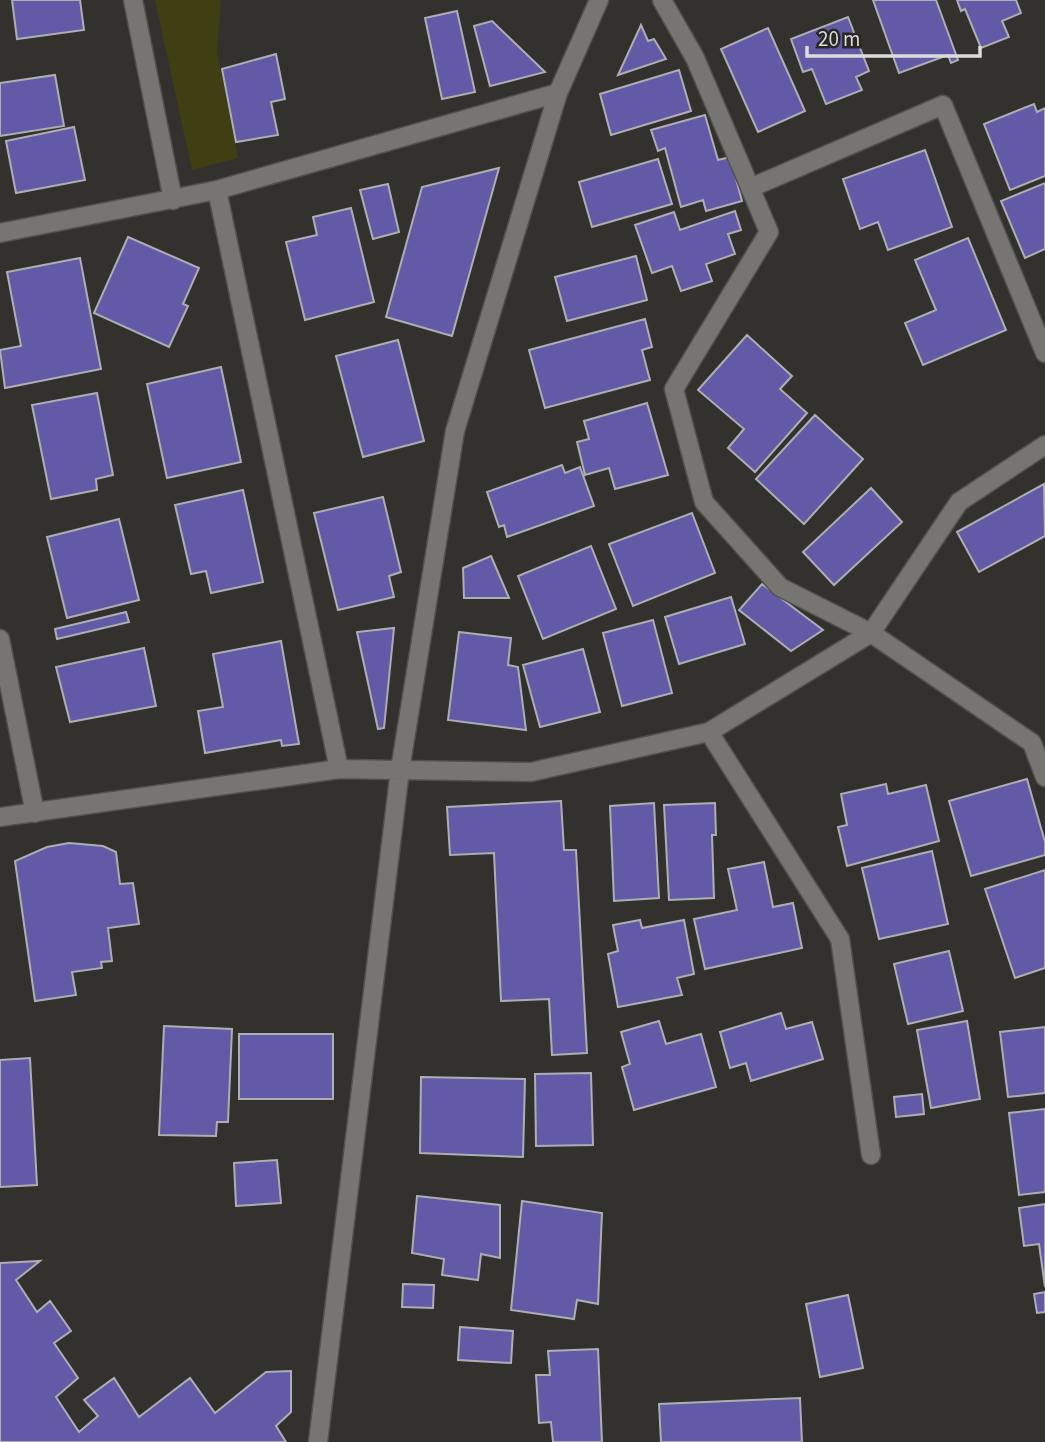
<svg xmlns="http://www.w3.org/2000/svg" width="1045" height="1442" font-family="'Source Sans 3',sans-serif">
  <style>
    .park { fill: #3f3f13 }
    .building { fill: #6259a7; stroke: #aeaeb2; stroke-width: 2 }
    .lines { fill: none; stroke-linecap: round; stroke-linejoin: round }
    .street-casing { stroke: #50504d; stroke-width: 21 }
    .street { stroke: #767571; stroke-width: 18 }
  </style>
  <rect width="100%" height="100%" fill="#32312e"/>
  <path class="park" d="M 155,0 L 221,0 L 217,52 L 238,158 L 192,170 Z"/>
  <path class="building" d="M 12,0 L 80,0 L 84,30 L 17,39 Z
    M 873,0 L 936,0 L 958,60 L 951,63 L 948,55 L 899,73 Z
    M 957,0 L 1016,0 L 1021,13 L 1002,21 L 1009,37 L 981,48 L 965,9 L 961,11 Z
    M 457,11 L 475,92 L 442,99 L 425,18 Z
    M 848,17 L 869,71 L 856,77 L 862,90 L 826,104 L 812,69 L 803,72 L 791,39 Z
    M 492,21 L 545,72 L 490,86 L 474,26 Z
    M 641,25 L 648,41 L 654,39 L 666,59 L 618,75 Z
    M 768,28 L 805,111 L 758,132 L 721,49 Z
    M 276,54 L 285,99 L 271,102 L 278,135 L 236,142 L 222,69 Z
    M 679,70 L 691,111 L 611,135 L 600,94 Z
    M 55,75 L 64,126 L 0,136 L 0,83 Z
    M 1034,104 L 1037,112 L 1045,108 L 1045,176 L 1010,190 L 984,124 Z
    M 705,115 L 718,160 L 730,157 L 742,201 L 706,211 L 703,200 L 681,207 L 665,148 L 658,151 L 651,130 Z
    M 74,127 L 85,180 L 16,193 L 6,141 Z
    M 925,150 L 952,227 L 888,250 L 878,222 L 860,229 L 843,179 Z
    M 658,159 L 672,204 L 592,227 L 579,182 Z
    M 499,168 L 452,336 L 386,317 L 422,187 Z
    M 1045,183 L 1045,249 L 1025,258 L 1001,201 Z
    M 388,184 L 399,232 L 373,239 L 360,190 Z
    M 351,208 L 374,302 L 305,320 L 286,242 L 317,235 L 313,217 Z
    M 735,211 L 741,230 L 728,234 L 735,254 L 706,264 L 712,281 L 681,291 L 672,266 L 652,273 L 635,225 L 674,212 L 680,230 Z
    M 128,237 L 199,268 L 183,304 L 188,306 L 169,347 L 94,313 Z
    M 968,238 L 1006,330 L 923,365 L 905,323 L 936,310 L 915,260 Z
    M 636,256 L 647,300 L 567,321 L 555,277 Z
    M 80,258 L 101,369 L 5,388 L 0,350 L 21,346 L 7,272 Z
    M 645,319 L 652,347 L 642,350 L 650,380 L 545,408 L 529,350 Z
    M 747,335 L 792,376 L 780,389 L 807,413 L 755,472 L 728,448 L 744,429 L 698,390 Z
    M 398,340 L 424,441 L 363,457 L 336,356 Z
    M 221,367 L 241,462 L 167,478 L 147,384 Z
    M 97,393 L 113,475 L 96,479 L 97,490 L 51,499 L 32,405 Z
    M 647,403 L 668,475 L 615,489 L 609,468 L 585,475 L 577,442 L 589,439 L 584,421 Z
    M 815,415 L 863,459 L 804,524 L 756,479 Z
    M 562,465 L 565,473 L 580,467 L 594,506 L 507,537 L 504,525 L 499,527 L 487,492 Z
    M 1044,484 L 1045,536 L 979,572 L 957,532 Z
    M 871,488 L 902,522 L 834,585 L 803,552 Z
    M 243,490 L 263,582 L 211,593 L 206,571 L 191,574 L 175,505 Z
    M 383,497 L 401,572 L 389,576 L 394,597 L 338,610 L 314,513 Z
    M 692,513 L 715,573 L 633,606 L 609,544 Z
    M 119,519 L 139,600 L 67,618 L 47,537 Z
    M 591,546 L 616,609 L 543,639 L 518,576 Z
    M 491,556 L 509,598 L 464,598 L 463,568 Z
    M 762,584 L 823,630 L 791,651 L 739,610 Z
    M 731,597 L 745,644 L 679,664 L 665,617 Z
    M 126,612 L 129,622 L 57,639 L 55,629 Z
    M 653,620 L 672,693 L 622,706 L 603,633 Z
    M 394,628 L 384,728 L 378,729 L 357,632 Z
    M 459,632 L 511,638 L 508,665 L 518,667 L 526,730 L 448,720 Z
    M 281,641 L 299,744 L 282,746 L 281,740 L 205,753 L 198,711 L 223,707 L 213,654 Z
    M 144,648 L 156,706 L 70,722 L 56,667 Z
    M 583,649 L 600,712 L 540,727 L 523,665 Z
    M 1027,779 L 1045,842 L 1045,855 L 971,876 L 949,801 Z
    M 886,784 L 888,794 L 926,785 L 939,841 L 847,866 L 838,827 L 847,825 L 841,794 Z
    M 561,801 L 564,850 L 576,850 L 587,1053 L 552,1055 L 549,999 L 501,1001 L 494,853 L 450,855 L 447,807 Z
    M 654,803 L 659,898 L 614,901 L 610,806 Z
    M 715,803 L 716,835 L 712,835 L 714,898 L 669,900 L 664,805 Z
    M 69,843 L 103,846 L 116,852 L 120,884 L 133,883 L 139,924 L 108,928 L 112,961 L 101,962 L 102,968 L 72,972 L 76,995 L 35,1001 L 15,861 L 47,847 Z
    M 932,851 L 948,924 L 879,939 L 862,868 Z
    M 764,862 L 773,907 L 793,903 L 802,948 L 705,969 L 694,919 L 737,910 L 728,869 Z
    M 1045,870 L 1045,968 L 1015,978 L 985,889 Z
    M 640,920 L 642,928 L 684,920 L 694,974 L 677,978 L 682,995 L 618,1007 L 608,954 L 618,951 L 613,925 Z
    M 949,951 L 963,1011 L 908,1024 L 894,964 Z
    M 781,1013 L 786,1029 L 812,1022 L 823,1059 L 751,1081 L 746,1063 L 730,1068 L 720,1032 Z
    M 659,1021 L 666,1044 L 701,1034 L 716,1087 L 634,1110 L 622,1067 L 630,1064 L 621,1032 Z
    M 967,1021 L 980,1099 L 931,1108 L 917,1030 Z
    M 164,1026 L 232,1029 L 228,1122 L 217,1122 L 216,1136 L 159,1135 Z
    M 1045,1027 L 1045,1093 L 1008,1097 L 1000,1032 Z
    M 239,1034 L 333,1034 L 333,1099 L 239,1099 Z
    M 30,1058 L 37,1185 L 0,1187 L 0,1060 Z
    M 591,1073 L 593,1145 L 536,1146 L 535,1074 Z
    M 421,1077 L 525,1079 L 523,1157 L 420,1153 Z
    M 922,1094 L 924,1114 L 896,1117 L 894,1097 Z
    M 1045,1109 L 1045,1192 L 1019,1195 L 1009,1113 Z
    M 277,1160 L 281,1203 L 236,1206 L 234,1163 Z
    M 417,1196 L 500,1205 L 500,1258 L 481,1254 L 478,1280 L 442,1275 L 444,1259 L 412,1253 Z
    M 522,1201 L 602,1213 L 598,1304 L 577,1300 L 574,1319 L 511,1310 Z
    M 1045,1204 L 1045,1287 L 1039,1244 L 1024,1246 L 1019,1208 Z
    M 40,1261 L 16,1280 L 37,1312 L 50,1301 L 71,1331 L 54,1343 L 78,1378 L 56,1397 L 79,1432 L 98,1416 L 84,1400 L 114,1378 L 139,1417 L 190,1378 L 215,1413 L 266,1372 L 291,1371 L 291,1412 L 276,1426 L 286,1442 L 0,1442 L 0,1263 Z
    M 403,1284 L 434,1285 L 433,1308 L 402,1307 Z
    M 1045,1292 L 1045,1312 L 1037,1313 L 1034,1294 Z
    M 848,1295 L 863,1368 L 820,1377 L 806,1304 Z
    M 460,1327 L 513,1331 L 511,1363 L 458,1360 Z
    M 598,1349 L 602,1442 L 553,1442 L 551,1422 L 539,1423 L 536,1375 L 550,1375 L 548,1351 Z
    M 800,1398 L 802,1442 L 661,1442 L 659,1404 Z"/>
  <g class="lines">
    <g class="street-casing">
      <path id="street" d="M 133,0 L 173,200
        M 662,0 L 695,58 L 769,232 L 674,389 L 704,502 L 780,587 L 871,633 L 1032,743 L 1045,777
        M 750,188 L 943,105 L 1045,353
        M 217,190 L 339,769
        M 0,233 L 217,190 L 558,93
        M 0,639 L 35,813
        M 709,732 L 840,939 L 871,1155
        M 0,817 L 339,769 L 531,772 L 709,732 L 871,633 L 959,502 L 1045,445
        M 318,1442 L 400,770 L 455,431 L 558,93 L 599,0"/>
    </g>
    <use href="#street" class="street"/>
  </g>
  <path d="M807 46v10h173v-10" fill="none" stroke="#dcdcda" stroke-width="3.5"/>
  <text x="818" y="46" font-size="21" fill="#dcdcda" stroke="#282724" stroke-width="5" paint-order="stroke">20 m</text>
</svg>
